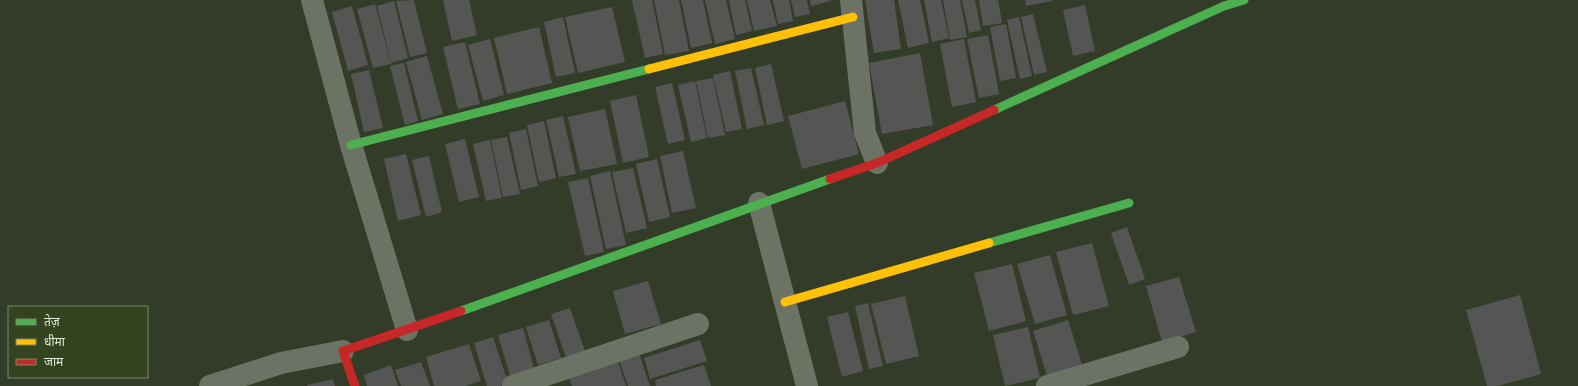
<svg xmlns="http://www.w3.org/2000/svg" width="1578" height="386" font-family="'PT Sans','Noto Sans Devanagari',sans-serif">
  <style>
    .building { fill: #555653 }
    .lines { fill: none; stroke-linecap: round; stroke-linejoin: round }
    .street { stroke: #6c7364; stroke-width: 22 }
    .fast { stroke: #4caf50; stroke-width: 9 }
    .slow { stroke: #ffc107; stroke-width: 9 }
    .jam { stroke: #c62828; stroke-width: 9 }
  </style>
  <rect width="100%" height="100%" fill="#333c28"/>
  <path class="building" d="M 414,0 L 427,53 L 410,57 L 396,1 Z
    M 443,0 L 469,0 L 477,35 L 452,41 Z
    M 632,0 L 652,0 L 663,54 L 645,58 Z
    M 654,0 L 679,0 L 689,51 L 665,55 Z
    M 681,0 L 703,0 L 712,43 L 691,48 Z
    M 705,0 L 726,0 L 735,39 L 715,44 Z
    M 729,0 L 745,0 L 752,31 L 736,35 Z
    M 747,0 L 770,0 L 777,26 L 754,31 Z
    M 773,0 L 789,0 L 793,21 L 778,24 Z
    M 791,0 L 807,0 L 810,14 L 795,17 Z
    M 810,0 L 831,0 L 831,1 L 811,6 Z
    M 865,0 L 894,0 L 901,49 L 874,53 Z
    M 898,0 L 920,0 L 929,43 L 908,48 Z
    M 924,0 L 941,0 L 949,38 L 932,42 Z
    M 943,0 L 960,0 L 967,37 L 950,40 Z
    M 962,0 L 975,0 L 981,30 L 969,33 Z
    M 979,0 L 998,0 L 1002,23 L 983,26 Z
    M 1025,0 L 1051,0 L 1052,1 L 1026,6 Z
    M 394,1 L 408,58 L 391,63 L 377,6 Z
    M 375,4 L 391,64 L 373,68 L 357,9 Z
    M 1085,5 L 1095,51 L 1073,56 L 1063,10 Z
    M 352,6 L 368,65 L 348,71 L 332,12 Z
    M 612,7 L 625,62 L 578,73 L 565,17 Z
    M 1033,14 L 1047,72 L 1034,75 L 1021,17 Z
    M 563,17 L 575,73 L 556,77 L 544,22 Z
    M 1019,17 L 1032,76 L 1020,79 L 1007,20 Z
    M 1006,24 L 1016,78 L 1000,81 L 990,27 Z
    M 539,27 L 552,83 L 507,94 L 494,38 Z
    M 988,35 L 999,94 L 979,98 L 967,39 Z
    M 490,39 L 504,95 L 483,101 L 468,45 Z
    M 964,39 L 976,102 L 952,107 L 940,44 Z
    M 465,42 L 480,104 L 458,109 L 443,47 Z
    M 920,53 L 933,125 L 882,134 L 869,63 Z
    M 427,56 L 443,114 L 422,120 L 406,62 Z
    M 404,63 L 418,121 L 405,125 L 390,66 Z
    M 771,64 L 784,121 L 767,125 L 755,68 Z
    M 751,68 L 764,125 L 747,129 L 735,71 Z
    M 369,70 L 383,128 L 364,132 L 351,74 Z
    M 730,71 L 742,129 L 726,132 L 713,75 Z
    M 713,78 L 725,135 L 708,138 L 696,81 Z
    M 695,81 L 707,138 L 691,142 L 678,85 Z
    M 672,83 L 685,140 L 668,144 L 655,87 Z
    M 636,95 L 649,157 L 623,163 L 610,101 Z
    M 845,101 L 859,154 L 802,169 L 788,116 Z
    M 605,109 L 617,164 L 580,171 L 568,117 Z
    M 563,116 L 576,174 L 559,177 L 546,120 Z
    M 544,121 L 556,178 L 539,182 L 527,125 Z
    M 526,129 L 538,186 L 521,190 L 509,133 Z
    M 507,137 L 520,194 L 503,197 L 491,140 Z
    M 465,139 L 479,197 L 459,202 L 445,144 Z
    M 490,140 L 502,198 L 486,201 L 473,144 Z
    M 683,151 L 696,208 L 672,213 L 660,156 Z
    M 406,154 L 421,215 L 398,221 L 384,159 Z
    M 429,156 L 442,212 L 426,217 L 412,160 Z
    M 657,159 L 670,217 L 649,222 L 636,164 Z
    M 633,168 L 647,228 L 626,233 L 612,172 Z
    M 610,171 L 626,245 L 606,249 L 590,176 Z
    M 588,178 L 604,252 L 585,256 L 568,182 Z
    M 1127,227 L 1145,279 L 1129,285 L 1111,233 Z
    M 1092,243 L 1109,306 L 1073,315 L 1056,252 Z
    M 1050,255 L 1067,315 L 1035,324 L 1017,264 Z
    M 1012,264 L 1026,321 L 989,331 L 974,273 Z
    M 1179,277 L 1196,332 L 1162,342 L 1146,286 Z
    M 648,281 L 661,324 L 625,334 L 613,291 Z
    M 1520,295 L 1541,374 L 1498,386 L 1487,386 L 1466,310 Z
    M 905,296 L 919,356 L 886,364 L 871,304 Z
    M 868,303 L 883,366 L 869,369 L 855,306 Z
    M 570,308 L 586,354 L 567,361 L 551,314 Z
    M 848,312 L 863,371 L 842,377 L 827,317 Z
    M 549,320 L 561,358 L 538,365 L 526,327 Z
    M 1068,320 L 1084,371 L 1049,382 L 1033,331 Z
    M 1028,327 L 1040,378 L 1005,386 L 993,335 Z
    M 523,328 L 534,369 L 510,376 L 498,335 Z
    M 493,337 L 508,383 L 500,386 L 487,386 L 474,343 Z
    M 700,340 L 707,361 L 650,379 L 644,358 Z
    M 469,344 L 481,381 L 465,386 L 434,386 L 426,357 Z
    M 639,353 L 650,386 L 628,386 L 619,360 Z
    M 617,358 L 626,386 L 572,386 L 568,375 Z
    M 421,362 L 430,386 L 401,386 L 395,370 Z
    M 391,365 L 398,386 L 367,386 L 364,375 Z
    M 704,365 L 711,386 L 656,386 L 655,380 Z
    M 333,379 L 335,386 L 307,386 L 307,385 Z"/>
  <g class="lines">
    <path class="street" d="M 312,0 L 351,145 L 407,330
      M 851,0 L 865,133 L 877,163
      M 759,203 L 807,386
      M 210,386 L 281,363 L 343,351
      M 513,386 L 698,324
      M 1047,386 L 1178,347"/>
    <path class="fast" d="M 994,110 L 1224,6 L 1244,0
      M 351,145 L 649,69
      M 989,243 L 1129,203
      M 461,311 L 830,179"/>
    <path class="slow" d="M 649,69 L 853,17
      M 785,302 L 989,243"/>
    <path class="jam" d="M 830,179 L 877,163 L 994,110
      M 355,386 L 343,351 L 461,311"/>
  </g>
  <rect x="8" y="306" width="140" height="72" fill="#344420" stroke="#7a8769"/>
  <rect x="16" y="319" width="20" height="6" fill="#4caf50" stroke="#7a8769"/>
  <text x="44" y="326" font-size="12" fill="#e2ecd7">तेज़</text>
  <rect x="16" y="339" width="20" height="6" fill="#ffc107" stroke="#7a8769"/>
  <text x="44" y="346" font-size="12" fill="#e2ecd7">धीमा</text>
  <rect x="16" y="359" width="20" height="6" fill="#c62828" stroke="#7a8769"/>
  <text x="44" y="366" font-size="12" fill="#e2ecd7">जाम</text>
</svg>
